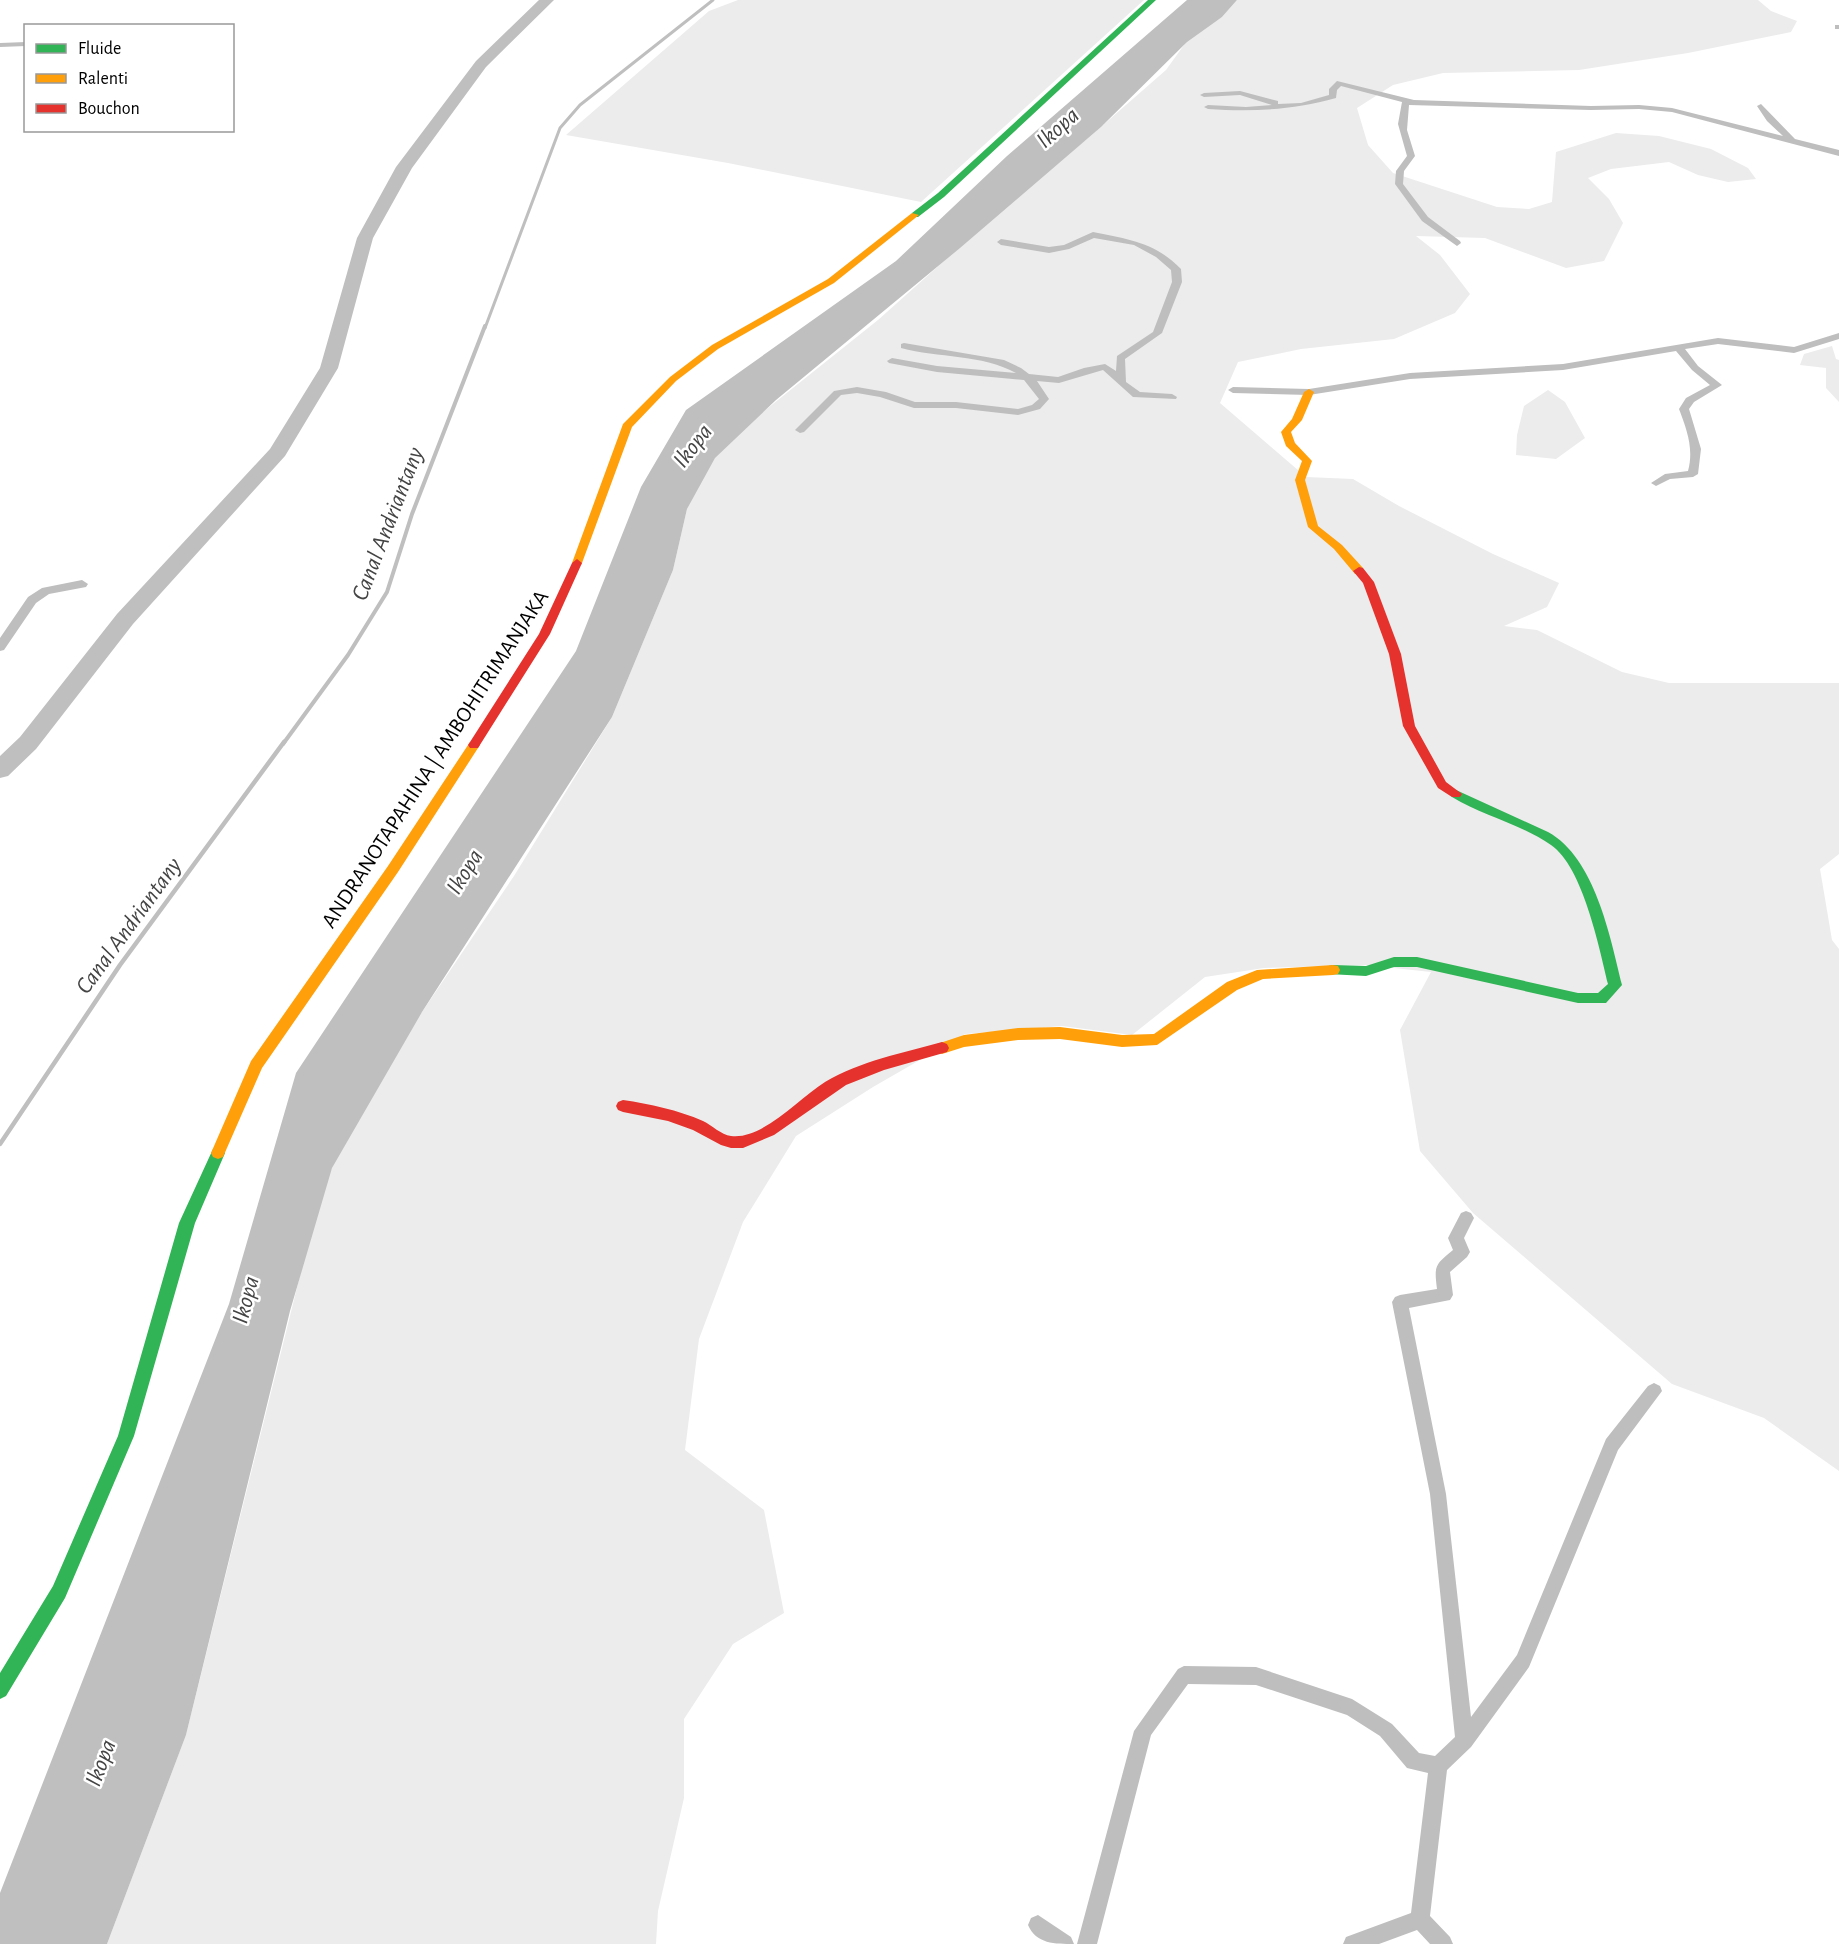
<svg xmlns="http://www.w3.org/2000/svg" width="1839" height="1944" font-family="'Alegreya Sans',sans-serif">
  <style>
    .green { fill: #ececec }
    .water { fill: #bfbfbf }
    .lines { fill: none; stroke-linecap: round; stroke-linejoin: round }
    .stream-far2 { stroke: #bfbfbf; stroke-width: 3 }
    .stream-far1 { stroke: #bfbfbf; stroke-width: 4 }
    .stream { stroke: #bfbfbf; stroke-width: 4.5 }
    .river { fill: #bfbfbf; fill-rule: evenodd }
    .street { fill: #bebebe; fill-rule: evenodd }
    .fast { fill: #30b455; fill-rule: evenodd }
    .slow { fill: #ff9f0a; fill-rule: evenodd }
    .jam { fill: #e5322d; fill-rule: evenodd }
    .labels { text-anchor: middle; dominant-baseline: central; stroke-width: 5; stroke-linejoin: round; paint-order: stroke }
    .street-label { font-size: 22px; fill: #000; stroke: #fff }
    .water-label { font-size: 24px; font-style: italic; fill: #444; stroke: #fff }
  </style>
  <rect width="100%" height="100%" fill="#fff"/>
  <path class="green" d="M 738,0 L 1144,0 L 921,202 L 728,163 L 566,135 L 709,11 Z
    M 1237,0 L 1758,0 L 1771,11 L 1797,21 L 1791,32 L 1688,53 L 1579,70 L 1443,73 L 1393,85 L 1357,108 L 1368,145 L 1393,173 L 1497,207 L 1529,209 L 1552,202 L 1556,152 L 1616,133 L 1659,136 L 1711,149 L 1748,168 L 1756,179 L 1728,182 L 1698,175 L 1669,162 L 1611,169 L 1588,178 L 1609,199 L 1623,223 L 1604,261 L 1566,268 L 1485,238 L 1416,236 L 1440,255 L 1470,294 L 1455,313 L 1394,339 L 1301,349 L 1238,362 L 1220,403 L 1306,477 L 1353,479 L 1399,506 L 1493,554 L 1559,583 L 1547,607 L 1504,626 L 1537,630 L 1622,672 L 1669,683 L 1839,683 L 1839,854 L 1820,869 L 1832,940 L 1839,949 L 1839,1471 L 1764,1418 L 1672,1384 L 1473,1213 L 1420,1151 L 1400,1030 L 1431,972 L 1366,965 L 1264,968 L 1205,977 L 1132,1035 L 1062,1026 L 965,1034 L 873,1087 L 796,1136 L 743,1222 L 699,1339 L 685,1450 L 764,1510 L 784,1613 L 733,1644 L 684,1719 L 684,1798 L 658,1911 L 656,1944 L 107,1944 L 186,1735 L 320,1195 L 375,1071 L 422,1012 L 514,876 L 612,717 L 673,570 L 687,509 L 707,468 L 729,439 L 878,320 L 1038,177 L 1087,139 L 1166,70 L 1189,38 L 1222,17 Z
    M 1832,346 L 1836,359 L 1839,360 L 1839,402 L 1826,388 L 1826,368 L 1800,365 L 1804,354 Z
    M 1548,390 L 1565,402 L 1585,438 L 1556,459 L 1516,455 L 1517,435 L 1524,406 Z"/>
  <path class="water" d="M 1187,0 L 1237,0 L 1222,17 L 1187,42 L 1101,127 L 960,248 L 776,400 L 715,458 L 687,509 L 673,570 L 612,717 L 422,1012 L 332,1168 L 290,1311 L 186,1735 L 107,1944 L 0,1944 L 0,1893 L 229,1304 L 296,1073 L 576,651 L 641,487 L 686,410 L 896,261 L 1007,156 Z"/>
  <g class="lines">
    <path class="stream-far2" d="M 485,328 L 560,128 L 580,105 L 713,0"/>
    <path class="stream-far1" d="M 283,744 L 348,655 L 387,592 L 412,514 L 485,326"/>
    <path class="stream" d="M 0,1144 L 120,965 L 284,742"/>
    <path class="river" d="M 539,0 L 554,0 L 486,67 L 412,168 L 373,238 L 338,368 L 285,456 L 133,624 L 36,749 L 8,776 L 0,778 L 0,756 L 20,737 L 117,614 L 270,449 L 320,368 L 357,238 L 396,167 L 476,61 Z"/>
    <path class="street" d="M 1835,25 L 1839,25 L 1839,29 L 1835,29 Z
      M 26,42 L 26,46 L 0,47 L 0,43 Z
      M 1337,81 L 1414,100 L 1591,106 L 1639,105 L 1672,108 L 1783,136 L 1767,121 L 1757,106 L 1761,104 L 1795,139 L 1839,150 L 1839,156 L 1672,112 L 1639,109 L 1591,110 L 1409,105 L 1407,130 L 1415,156 L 1404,171 L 1403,184 L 1428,217 L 1460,241 L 1461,243 L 1457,246 L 1422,221 L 1395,184 L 1396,171 L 1407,156 L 1398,124 L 1402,102 L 1341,86 L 1337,90 L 1336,98 C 1292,110 1253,112 1208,109 L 1204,107 L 1208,105 L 1246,107 L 1272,105 L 1240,95 L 1204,97 L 1200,95 L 1204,93 L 1240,91 L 1278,101 L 1278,104 L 1301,103 L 1329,95 L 1329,89 Z
      M 1093,232 C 1127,239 1155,242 1181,269 L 1182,282 L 1162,333 L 1125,359 L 1126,382 L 1140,392 L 1172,394 L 1177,397 L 1176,399 L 1133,397 L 1103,370 L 1059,383 L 1037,381 L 1049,399 L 1040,409 L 1018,415 L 956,408 L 914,408 L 880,397 L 857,393 L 841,395 L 804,432 L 800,433 L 795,430 L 834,391 L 857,387 L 886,392 L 915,402 L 956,402 L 1018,409 L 1032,405 L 1039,399 L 1024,380 L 937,372 L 889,363 L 887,361 L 892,358 L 937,366 L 1016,373 C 982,354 938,358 901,348 L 901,344 L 904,343 L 1004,360 L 1021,368 L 1029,374 L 1058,377 L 1084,368 L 1105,364 L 1116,371 L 1117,356 L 1153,332 L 1172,282 L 1171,270 L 1156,257 L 1134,245 L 1094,238 L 1069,249 L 1049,253 L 1001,245 L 997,242 L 1001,239 L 1049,247 L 1064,245 Z
      M 1839,333 L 1839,339 L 1794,353 L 1718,344 L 1685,349 L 1698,366 L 1722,385 L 1694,402 L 1689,409 L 1701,449 L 1698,474 L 1693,477 L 1670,479 L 1656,486 L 1651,483 L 1665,474 L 1688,471 C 1694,449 1687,430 1679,409 L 1686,398 L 1710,385 L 1692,370 L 1676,351 L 1563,370 L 1410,379 L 1309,395 L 1233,393 L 1228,390 L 1233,387 L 1309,389 L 1410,373 L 1563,364 L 1718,338 L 1794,347 Z
      M 82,580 L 88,584 L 86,587 L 49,594 L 36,603 L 4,650 L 0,651 L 0,638 L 28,597 L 42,588 Z
      M 1466,1211 L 1471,1213 L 1474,1218 L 1464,1238 L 1470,1252 L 1467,1257 L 1450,1272 L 1453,1295 L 1450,1300 L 1409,1308 L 1446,1494 L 1471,1717 L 1517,1655 L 1606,1439 L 1648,1386 L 1654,1383 L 1660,1386 L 1662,1391 L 1618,1450 L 1529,1667 L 1471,1747 L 1447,1770 L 1430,1916 L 1450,1937 L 1453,1944 L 1430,1944 L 1417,1930 L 1379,1944 L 1343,1944 L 1346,1937 L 1411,1913 L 1428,1773 L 1407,1768 L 1380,1736 L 1347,1715 L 1256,1685 L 1188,1684 L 1151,1735 L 1097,1944 L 1077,1944 L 1134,1731 L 1178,1669 L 1184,1666 L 1256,1667 L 1352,1699 L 1392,1724 L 1419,1753 L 1435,1756 L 1455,1737 L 1430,1494 L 1392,1302 L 1395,1297 L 1400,1295 L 1437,1289 C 1434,1265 1435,1265 1453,1250 L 1448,1238 L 1461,1213 Z
      M 1038,1915 L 1071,1937 L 1074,1944 C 1055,1944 1036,1944 1028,1925 L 1031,1918 Z"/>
    <path class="fast" d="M 1148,0 L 1156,0 L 944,197 L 918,217 L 912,217 L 912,213 L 938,193 Z
      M 1456,790 L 1548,832 C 1595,858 1610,936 1622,985 L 1606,1003 L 1578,1003 L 1417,967 L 1394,967 L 1366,976 L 1328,974 L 1326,970 L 1328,966 L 1333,965 L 1366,966 L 1394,957 L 1417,957 L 1578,993 L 1598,993 L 1608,984 C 1599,947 1583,867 1551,845 C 1521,824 1483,816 1452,797 L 1450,794 Z
      M 218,1147 L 223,1149 L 225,1153 L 195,1223 L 134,1436 L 65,1598 L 6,1696 L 0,1699 L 0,1673 L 53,1586 L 118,1436 L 179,1223 L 213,1149 Z"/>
    <path class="slow" d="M 912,213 L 919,215 L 834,283 L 718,349 L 676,381 L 632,427 L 582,563 L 581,565 L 573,565 L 572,563 L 623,424 L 670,377 L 712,345 L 828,279 Z
      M 1309,389 L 1314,392 L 1302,420 L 1291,432 L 1295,443 L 1312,461 L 1305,480 L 1318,526 L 1342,545 L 1363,568 L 1363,574 L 1355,574 L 1334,549 L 1308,527 L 1295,480 L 1302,461 L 1286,446 L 1281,432 L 1292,419 L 1304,392 Z
      M 474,741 L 478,742 L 480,745 L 478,748 L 398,872 L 262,1068 L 223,1157 L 218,1159 L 213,1157 L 211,1153 L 251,1061 L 388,866 L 470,742 Z
      M 1333,965 L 1338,966 L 1340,970 L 1338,974 L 1333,975 L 1263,979 L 1237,990 L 1157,1045 L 1122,1047 L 1060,1039 L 1018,1040 L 964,1047 L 942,1054 L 937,1052 L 935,1048 L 937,1044 L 964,1035 L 1018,1028 L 1060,1027 L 1122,1035 L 1154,1034 L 1227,982 L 1257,970 Z"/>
    <path class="jam" d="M 577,559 L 582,563 L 550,634 L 478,748 L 470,748 L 468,745 L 470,742 L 539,634 L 572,563 Z
      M 1359,567 L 1363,568 L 1374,582 L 1401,654 L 1415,726 L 1446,782 L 1462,794 L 1460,797 L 1452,797 L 1438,788 L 1403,726 L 1389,654 L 1363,583 L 1353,571 Z
      M 942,1042 L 947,1044 L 949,1048 L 947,1052 L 884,1070 L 846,1085 L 774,1135 L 743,1148 L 731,1148 L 721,1145 L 693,1130 L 668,1121 L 623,1112 L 618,1110 L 616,1106 L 618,1102 L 623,1100 C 650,1104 678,1110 703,1121 C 712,1125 721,1135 731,1136 C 763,1140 799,1098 825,1082 C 860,1061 903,1053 942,1042 Z"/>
  </g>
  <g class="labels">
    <g class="street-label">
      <text transform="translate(435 759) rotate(-57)">ANDRANOTAPAHINA | AMBOHITRIMANJAKA</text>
    </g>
    <g class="water-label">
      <text transform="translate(1058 128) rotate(-42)">Ikopa</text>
      <text transform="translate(693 446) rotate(-52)">Ikopa</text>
      <text transform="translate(388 524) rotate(-69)">Canal Andriantany</text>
      <text transform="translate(465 872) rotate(-58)">Ikopa</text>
      <text transform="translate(129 926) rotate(-54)">Canal Andriantany</text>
      <text transform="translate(246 1300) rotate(-75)">Ikopa</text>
      <text transform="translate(101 1763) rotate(-69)">Ikopa</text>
    </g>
  </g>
  <rect x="24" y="24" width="210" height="108" fill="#ffffff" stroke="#999999" stroke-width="1.5"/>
  <rect x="36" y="44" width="30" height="9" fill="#30b455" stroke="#999999" stroke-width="1.5"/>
  <text x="78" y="54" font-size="18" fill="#000000">Fluide</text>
  <rect x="36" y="74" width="30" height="9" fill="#ff9f0a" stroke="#999999" stroke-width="1.5"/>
  <text x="78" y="84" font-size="18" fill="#000000">Ralenti</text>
  <rect x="36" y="104" width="30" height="9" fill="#e5322d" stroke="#999999" stroke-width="1.5"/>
  <text x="78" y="114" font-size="18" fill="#000000">Bouchon</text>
</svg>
